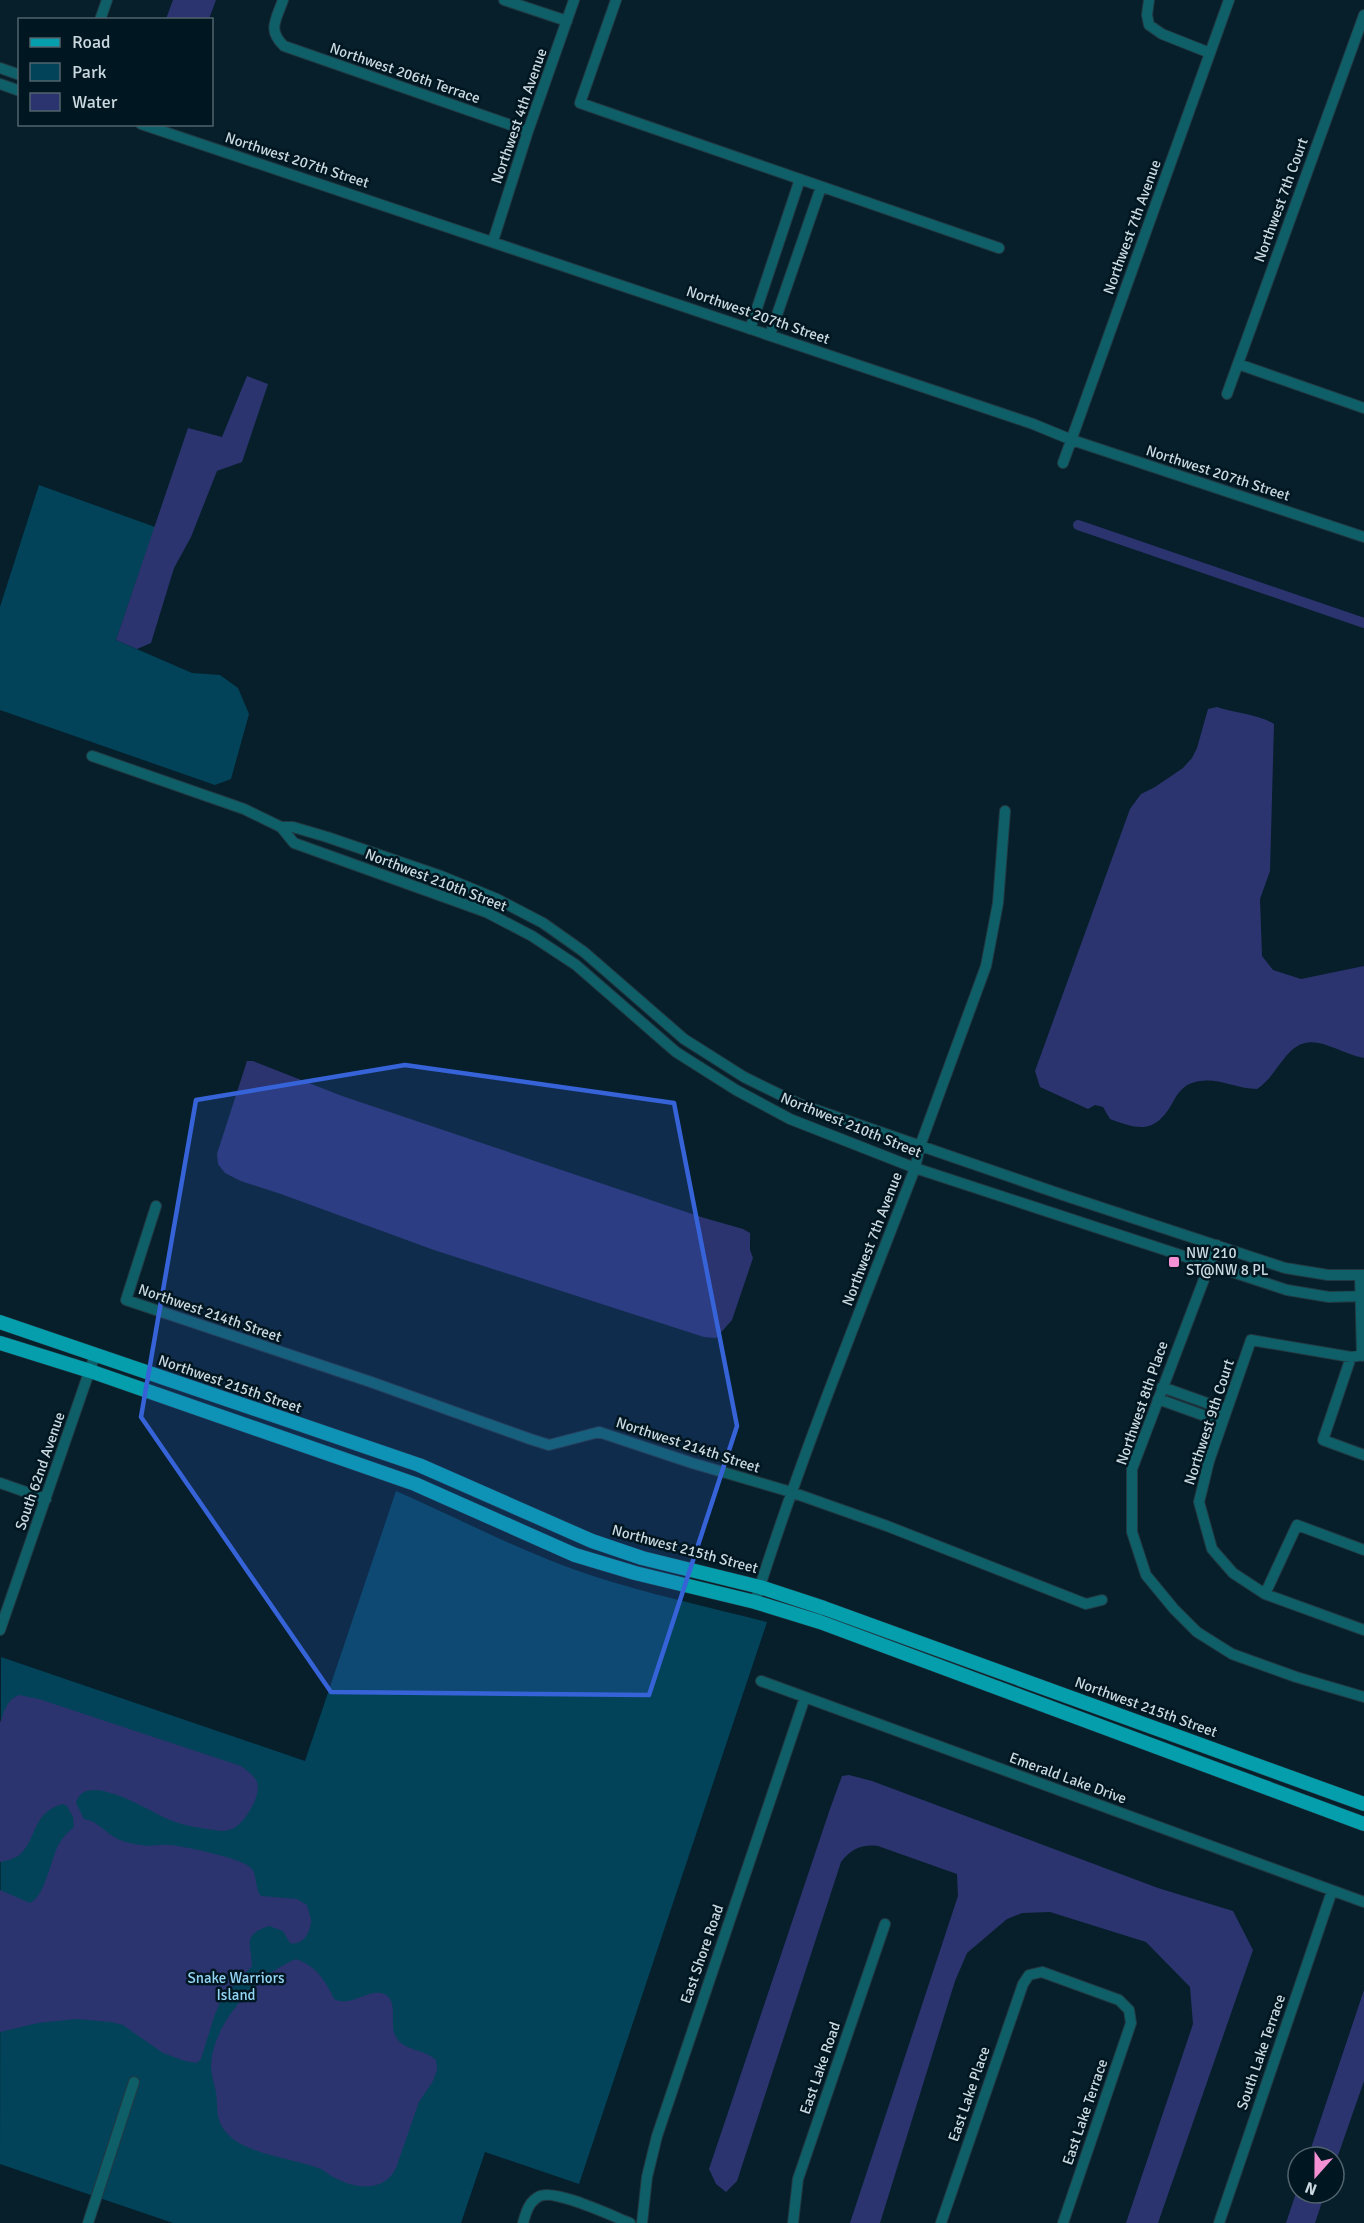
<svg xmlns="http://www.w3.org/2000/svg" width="1364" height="2223" font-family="Signika,sans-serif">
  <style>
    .green { fill: #034359 }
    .water { fill: #2b346e }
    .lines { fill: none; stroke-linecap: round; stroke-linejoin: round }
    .canal { stroke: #2b346e; stroke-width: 10 }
    .minor-casing { stroke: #223943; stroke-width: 12 }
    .major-casing { stroke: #223943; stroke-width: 15 }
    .minor { stroke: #0e5f68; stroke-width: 10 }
    .major { stroke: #049ead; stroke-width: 14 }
    .marked { fill: #3763d9; fill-opacity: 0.2; stroke: #3763d9; stroke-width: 4.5; stroke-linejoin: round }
    .poi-dot { fill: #f491d4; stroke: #001620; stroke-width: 2 }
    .labels { text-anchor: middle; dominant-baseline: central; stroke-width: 5; stroke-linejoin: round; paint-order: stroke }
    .street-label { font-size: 15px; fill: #cbd9e0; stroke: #001620 }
    .poi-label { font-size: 15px; fill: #cbd9e0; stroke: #001620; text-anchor: start }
    .park-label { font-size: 15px; fill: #94d5f4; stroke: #001620 }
  </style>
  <rect width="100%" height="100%" fill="#071f2a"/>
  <path class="green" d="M 39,485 L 155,527 L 116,640 L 192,673 L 220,675 L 238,688 L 249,714 L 231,779 L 215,785 L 0,710 L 0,607 Z
    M 396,1491 C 460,1519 523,1553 590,1575 C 648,1594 708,1607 767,1622 L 579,2184 L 485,2152 L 461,2223 L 173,2223 L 0,2164 L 1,1657 L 305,1761 Z"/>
  <path class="water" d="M 173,0 L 216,0 L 209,19 L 166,19 Z
    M 247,376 L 268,384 L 242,462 L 217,471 L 191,537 L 174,568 L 151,643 L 137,649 L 116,640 L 188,428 L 222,437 Z
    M 1217,707 C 1235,713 1258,714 1274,724 L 1270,871 L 1260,899 L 1262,956 L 1273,970 L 1301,979 L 1364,966 L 1364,1058 C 1331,1051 1308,1025 1283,1060 C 1274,1071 1269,1081 1257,1089 C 1235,1089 1215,1075 1192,1083 C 1183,1086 1177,1094 1173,1102 C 1155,1134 1140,1130 1110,1119 L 1103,1107 L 1095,1105 L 1088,1109 L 1040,1087 L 1035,1071 L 1130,809 L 1141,794 L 1155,787 L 1183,768 L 1192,758 L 1197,748 L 1208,709 Z
    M 247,1061 L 253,1061 L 342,1096 L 701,1217 L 743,1229 L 750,1233 L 750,1250 L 753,1258 L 732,1320 L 716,1338 L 704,1337 L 434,1250 L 281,1194 L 241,1181 L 225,1173 L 218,1164 L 217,1154 Z
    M 19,1695 L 39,1699 L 241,1766 C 247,1771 254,1775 257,1782 C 262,1794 246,1820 237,1826 C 231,1831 222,1832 215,1830 C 200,1828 184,1826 170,1820 C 153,1814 85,1768 76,1803 L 84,1819 C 96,1821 101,1828 111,1835 C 119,1841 132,1844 141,1845 C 150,1847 160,1844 169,1845 C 184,1846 240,1858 250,1867 C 258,1874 254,1887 261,1896 L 297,1899 L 307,1905 C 308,1910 310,1915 311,1920 C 311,1932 303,1946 290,1943 L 283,1931 L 269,1926 C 242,1935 251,1943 252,1966 L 221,2000 L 214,2017 L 201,2059 L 197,2063 L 185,2061 L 163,2053 L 123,2025 L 111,2022 L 76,2019 L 38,2023 L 0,2032 L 0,1890 L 30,1903 C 46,1895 50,1860 59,1844 C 63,1837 68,1832 74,1827 L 73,1817 L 67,1806 L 63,1804 C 31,1812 37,1842 18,1856 C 13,1859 6,1861 0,1862 L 0,1723 C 4,1712 7,1699 19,1695 Z
    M 849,1775 L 872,1781 L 1158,1888 L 1233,1911 L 1253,1950 L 1158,2223 L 1126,2223 L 1193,2024 L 1190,1987 L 1146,1942 L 1050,1912 L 1022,1913 L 1007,1919 L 967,1953 L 955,1981 L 880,2223 L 850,2223 L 958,1896 L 957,1874 L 878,1846 C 862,1844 851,1849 841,1862 L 737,2181 L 726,2192 L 716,2184 L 709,2169 L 830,1809 L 842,1776 Z
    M 296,1959 C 316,1966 326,1981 334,1999 C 351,2008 369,1988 384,1994 C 400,2001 388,2025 396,2037 C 404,2051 424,2049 436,2060 L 437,2070 L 433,2081 L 419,2102 L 396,2168 C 391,2178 384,2184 372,2186 C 359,2188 344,2183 333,2177 C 329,2175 325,2171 321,2169 C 293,2158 244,2155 225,2131 C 215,2119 218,2106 216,2092 C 214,2083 211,2074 211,2065 C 213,2022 258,1974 296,1959 Z
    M 1364,1990 L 1364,2081 L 1334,2167 L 1334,2157 L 1308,2157 Z
    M 1298,2187 L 1298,2193 L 1325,2193 L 1315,2223 L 1286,2223 Z"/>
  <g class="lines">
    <path class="canal" d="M 1078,525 L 1364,623"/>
    <g class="minor-casing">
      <path id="minor" d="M 283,0 C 276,20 267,30 284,46 L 528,131
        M 504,0 L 567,21
        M 616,0 L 580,103 L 999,248
        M 1149,0 L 1147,15 L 1149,25 L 1162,34 L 1210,53
        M 100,20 L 107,0
        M 0,68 L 20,75
        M 0,84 L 20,91
        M 141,124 L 1033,424 L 1072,440 L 1364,537
        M 493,241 L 528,131 L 574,0
        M 750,329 L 800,179
        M 770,335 L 821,187
        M 1238,364 L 1364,408
        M 1227,394 L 1364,15
        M 1063,463 L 1229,0
        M 92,756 L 244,809 L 281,827 L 293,827 L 327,837 L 441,876 L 497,899 L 543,923 L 584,952 L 684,1039 L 744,1077 L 799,1104 L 1063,1195 L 1285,1268 L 1328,1275 L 1364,1275
        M 281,827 L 294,843 L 486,912 L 532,936 L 576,965 L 676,1052 L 736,1090 L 790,1119 L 915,1168 L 1287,1290 L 1329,1297 L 1364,1296
        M 156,1206 L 126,1300 L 371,1382 L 530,1439 L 549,1445 L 599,1432 L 692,1463 L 791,1492 L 887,1526 L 1086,1604 L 1102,1600
        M 1217,1245 L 1132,1469 L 1132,1532 L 1146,1575 L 1174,1609 L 1197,1632 L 1232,1654 L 1296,1677 L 1364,1697
        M 1360,1275 L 1362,1356
        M 1364,1355 L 1351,1357 L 1251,1340 L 1209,1461 L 1199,1502 L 1212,1549 L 1233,1573 L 1265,1594 L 1364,1630
        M 1351,1357 L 1323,1440 L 1364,1455
        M 1162,1387 L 1226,1410
        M 1158,1399 L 1222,1422
        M 0,1483 L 46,1499
        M 1265,1594 L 1297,1525 L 1364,1550
        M 755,1602 C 801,1455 860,1312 915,1168 L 920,1146 L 986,966 L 998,903 L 1005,811
        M 0,1630 L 95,1355
        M 761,1681 L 1364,1902
        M 88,2223 L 134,2082
        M 523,2223 C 526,2212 529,2201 540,2196 C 556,2189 612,2216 630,2223
        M 642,2223 L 647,2177 L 657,2136 L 805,1697
        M 793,2223 L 798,2179 L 885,1924
        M 941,2223 L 1023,1984 L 1029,1975 L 1042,1972 L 1119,2000 L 1129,2010 L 1131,2023 L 1063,2223
        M 1219,2223 L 1332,1891"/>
    </g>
    <g class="major-casing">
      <path id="major" d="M 0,1322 L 419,1465 L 592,1541 L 642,1558 L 760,1587 L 824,1608 L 1364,1804
        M 0,1343 L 90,1371 L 415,1484 L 575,1555 L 635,1573 L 755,1602 L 820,1622 L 1364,1824"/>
    </g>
    <use href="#minor" class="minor"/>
    <use href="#major" class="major"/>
  </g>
  <path class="marked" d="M 405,1065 L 674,1103 L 737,1426 L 649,1695 L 331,1692 L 141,1417 L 196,1100 Z"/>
  <rect class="poi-dot" x="1168" y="1256" width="12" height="12" rx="3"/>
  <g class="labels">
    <g class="street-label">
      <text transform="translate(405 73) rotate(19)">Northwest 206th Terrace</text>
      <text transform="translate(519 116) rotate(-71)">Northwest 4th Avenue</text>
      <text transform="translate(297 160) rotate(18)">Northwest 207th Street</text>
      <text transform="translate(1281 200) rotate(-70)">Northwest 7th Court</text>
      <text transform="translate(1132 227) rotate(-70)">Northwest 7th Avenue</text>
      <text transform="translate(758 315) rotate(19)">Northwest 207th Street</text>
      <text transform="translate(1218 473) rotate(18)">Northwest 207th Street</text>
      <text transform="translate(436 880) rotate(21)">Northwest 210th Street</text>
      <text transform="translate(851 1125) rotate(22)">Northwest 210th Street</text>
      <text transform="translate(872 1239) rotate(-69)">Northwest 7th Avenue</text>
      <text transform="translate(210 1313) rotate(19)">Northwest 214th Street</text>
      <text transform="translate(230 1384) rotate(19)">Northwest 215th Street</text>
      <text transform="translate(1142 1403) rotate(-71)">Northwest 8th Place</text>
      <text transform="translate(1209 1422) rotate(-72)">Northwest 9th Court</text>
      <text transform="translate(688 1445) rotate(18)">Northwest 214th Street</text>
      <text transform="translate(40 1471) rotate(-71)">South 62nd Avenue</text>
      <text transform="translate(685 1549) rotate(15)">Northwest 215th Street</text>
      <text transform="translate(1146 1707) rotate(20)">Northwest 215th Street</text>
      <text transform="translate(1068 1778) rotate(20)">Emerald Lake Drive</text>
      <text transform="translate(702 1954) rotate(-71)">East Shore Road</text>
      <text transform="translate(1261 2052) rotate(-71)">South Lake Terrace</text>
      <text transform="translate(820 2068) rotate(-71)">East Lake Road</text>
      <text transform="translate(969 2094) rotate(-71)">East Lake Place</text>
      <text transform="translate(1085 2112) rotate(-71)">East Lake Terrace</text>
    </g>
    <g class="poi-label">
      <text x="1186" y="1253">NW 210<tspan x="1186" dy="17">ST@NW 8 PL</tspan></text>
    </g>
    <g class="park-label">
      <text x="236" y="1978">Snake Warriors<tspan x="236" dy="17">Island</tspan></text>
    </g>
  </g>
  <rect x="18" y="18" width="195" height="108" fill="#001620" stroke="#51646d" stroke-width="1.5"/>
  <rect x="30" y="38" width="30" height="9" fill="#049ead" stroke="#51646d" stroke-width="1.5"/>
  <text x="72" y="48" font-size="18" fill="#cbd9e0">Road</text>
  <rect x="30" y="63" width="30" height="18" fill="#034359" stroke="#51646d" stroke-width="1.5"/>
  <text x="72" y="78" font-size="18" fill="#cbd9e0">Park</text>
  <rect x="30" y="93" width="30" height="18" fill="#2b346e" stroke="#51646d" stroke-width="1.5"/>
  <text x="72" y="108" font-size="18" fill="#cbd9e0">Water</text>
  <g transform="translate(1316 2175) rotate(201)"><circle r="28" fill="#001620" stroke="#51646d" stroke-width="1.5"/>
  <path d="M0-4.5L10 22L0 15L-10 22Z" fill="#f491d4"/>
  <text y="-9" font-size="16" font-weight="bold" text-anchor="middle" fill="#cbd9e0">N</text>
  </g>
</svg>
